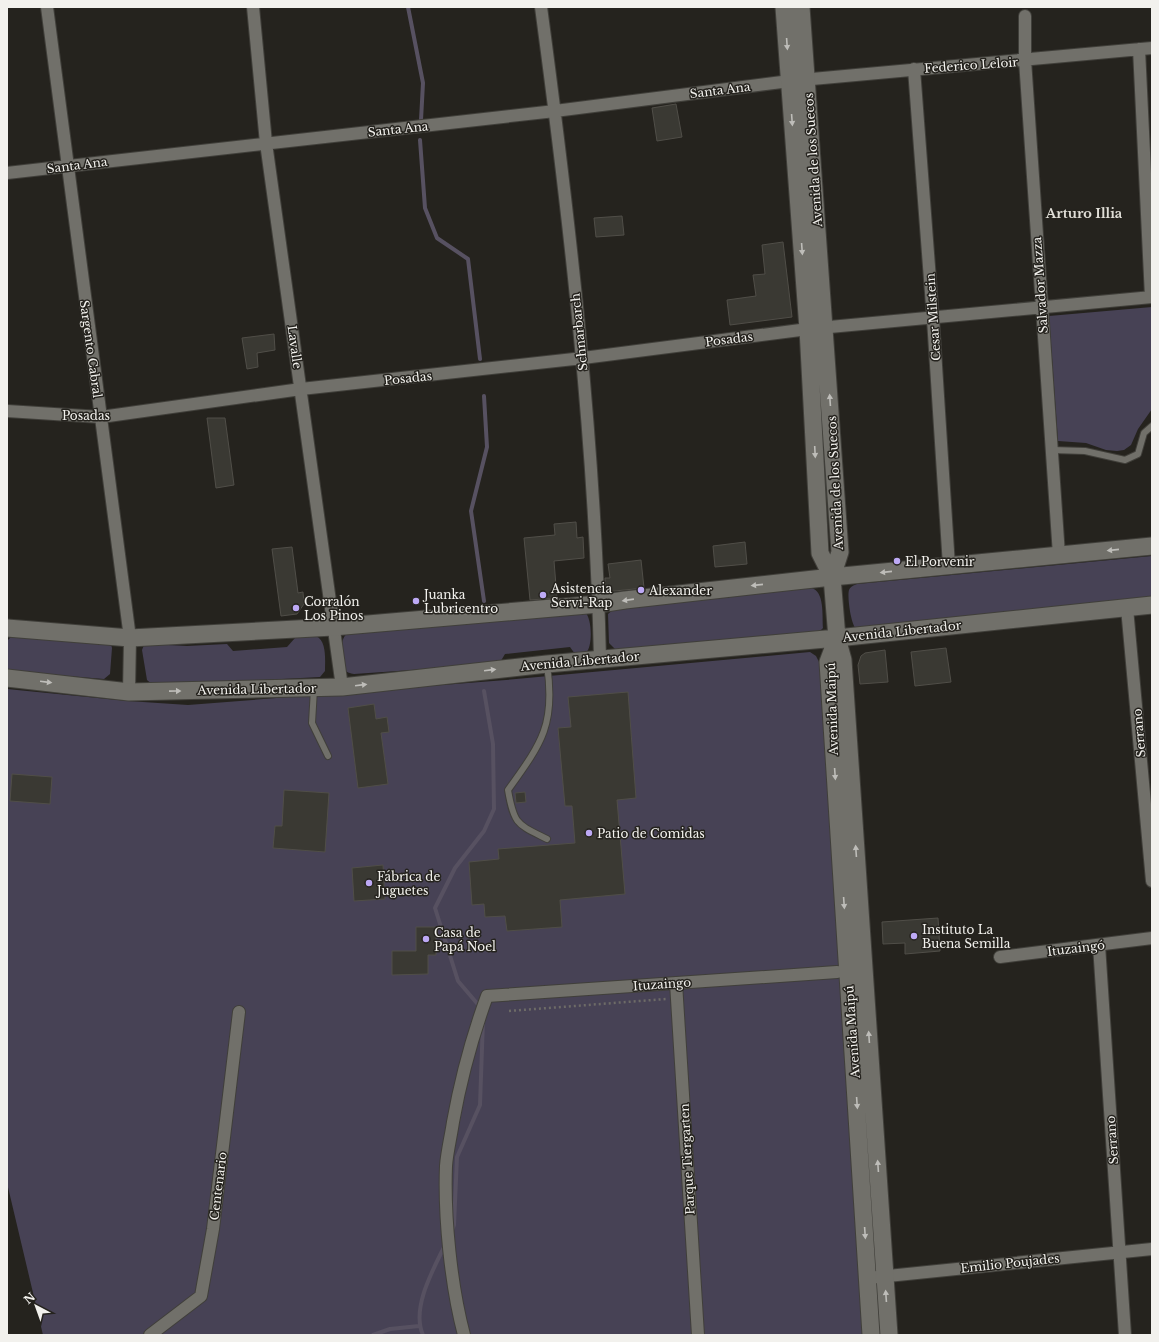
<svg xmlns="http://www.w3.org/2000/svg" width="1159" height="1342" font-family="'Libre Baskerville',serif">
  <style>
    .green { fill: #474255 }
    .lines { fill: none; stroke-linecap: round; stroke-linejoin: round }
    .stream { stroke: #575161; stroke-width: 4 }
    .building { fill: #3a3933; stroke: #504e48 }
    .service-casing { stroke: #403f3a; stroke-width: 8 }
    .minor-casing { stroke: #403f3a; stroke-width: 14 }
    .secondary-casing { stroke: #403f3a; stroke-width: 19 }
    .path { stroke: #6d6b67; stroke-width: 2.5; stroke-dasharray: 2 3; stroke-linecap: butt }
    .service { stroke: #71706a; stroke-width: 6 }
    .minor { stroke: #71706a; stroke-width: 12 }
    .secondary { stroke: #71706a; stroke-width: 17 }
    .oneway { fill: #bebdb9 }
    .poi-dot { fill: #bda9f5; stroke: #25231e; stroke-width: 1.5 }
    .labels { text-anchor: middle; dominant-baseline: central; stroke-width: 3; stroke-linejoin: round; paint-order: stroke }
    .street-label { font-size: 12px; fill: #f2f1ed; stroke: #25231e }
    .poi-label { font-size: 12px; fill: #f2f1ed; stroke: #25231e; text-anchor: start }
    .neighbourhood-label { font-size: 13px; font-weight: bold; fill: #e0ded7; stroke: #25231e }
  </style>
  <rect width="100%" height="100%" fill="#25231e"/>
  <path class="green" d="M 1152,307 L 1152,409 L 1138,429 L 1131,445 L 1124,450 L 1117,451 L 1106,450 L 1086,443 L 1058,441 L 1049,316 Z
    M 1152,556 L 1152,599 L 856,629 C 851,624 847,597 849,590 C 850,587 854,585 857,584 Z
    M 811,588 C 825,591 822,616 823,628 L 819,632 L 616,650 L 609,643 L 608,614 L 614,609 Z
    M 585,612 C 592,618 593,646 586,653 L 575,654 L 570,647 L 505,654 L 499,664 L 354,674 C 350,673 347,673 345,670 C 341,663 339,638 347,634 Z
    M 316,636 C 327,641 325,660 325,671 L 320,677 L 154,686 L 147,680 L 142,650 L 144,645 L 149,644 L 187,646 L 227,644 L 233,651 L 287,647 L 295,638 Z
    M 11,637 L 111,644 L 112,648 L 110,674 L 104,679 L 7,671 L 7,641 Z
    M 810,652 L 816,656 L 820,664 L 864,1335 L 43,1335 L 7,1183 L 7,689 L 128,701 L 188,705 L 506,680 Z"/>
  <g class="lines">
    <path class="stream" d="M 408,7 L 423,83 L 421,120
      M 420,140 L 425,208 L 437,238 L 468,259 L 480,359
      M 484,396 L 487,447 L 471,511 L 484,601
      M 481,1008 L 458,981 L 435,908 L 455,868 L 484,831 L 494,809 L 493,744 L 484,691
      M 452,1230 L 454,1225 L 457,1157 L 480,1105 L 483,1020
      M 373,1335 L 390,1329 L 419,1326
      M 423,1335 C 411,1308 433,1270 445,1245"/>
  </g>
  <path class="building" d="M 676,104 L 682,137 L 657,141 L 652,108 Z
    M 622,216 L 624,235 L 596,237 L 594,218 Z
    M 783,242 L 792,317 L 730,325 L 727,300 L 756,296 L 753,275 L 765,274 L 762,245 Z
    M 274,334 L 275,350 L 257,353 L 258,367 L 247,369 L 242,338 Z
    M 207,418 L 225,418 L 234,485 L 216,488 Z
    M 576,522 L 577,538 L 583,537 L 584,558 L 554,561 L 557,598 L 530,600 L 524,538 L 555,535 L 554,524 Z
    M 745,542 L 747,564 L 715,567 L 713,546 Z
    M 292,547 L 298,593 L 303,592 L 304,604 L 297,614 L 281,616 L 272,549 Z
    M 641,560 L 644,588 L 605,592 L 605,578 L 610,578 L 608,564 Z
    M 946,648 L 951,682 L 915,686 L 911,652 Z
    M 885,650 L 888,682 L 860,684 L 858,665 L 861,656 L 865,653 Z
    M 628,692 L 636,798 L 617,800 L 625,894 L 560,900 L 562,927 L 507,931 L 505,916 L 485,917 L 484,904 L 472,905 L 469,862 L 499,859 L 498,849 L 575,843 L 572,806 L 565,806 L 558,728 L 571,727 L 568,697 Z
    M 374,704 L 376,719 L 387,717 L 389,732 L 381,733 L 388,784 L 358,788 L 348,708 Z
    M 12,774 L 52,777 L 50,804 L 10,801 Z
    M 284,790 L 329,793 L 325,852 L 273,848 L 275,826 L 282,826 Z
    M 525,792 L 526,802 L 516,803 L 515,793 Z
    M 383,865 L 385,899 L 354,901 L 352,868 Z
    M 938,918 L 940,951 L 905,954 L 905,943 L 883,944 L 882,922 Z
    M 416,927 L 436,927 L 436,955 L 428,955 L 428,974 L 392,975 L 392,951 L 416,951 Z"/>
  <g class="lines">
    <g class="service-casing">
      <path id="service" d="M 1052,450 L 1085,451 L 1125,460 L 1138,454 L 1144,433 L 1152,426
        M 314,689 L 312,723 L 328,756
        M 547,839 C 517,824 514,825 508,790 C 541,744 556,725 547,665"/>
    </g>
    <g class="minor-casing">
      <path id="minor" d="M 47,7 L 130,638 L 129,692
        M 253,7 L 266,143 L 342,687
        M 541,7 C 570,223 595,441 600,659
        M 1025,16 L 1025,60 L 1059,555
        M 1139,49 L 1151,297
        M 914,69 L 933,319 L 949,566
        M 7,173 L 555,111 L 790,81 L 1152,48
        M 7,411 L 101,417 L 301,389 L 583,358 L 808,329 L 1152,297
        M 1127,608 L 1152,881
        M 1099,945 L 1125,1335
        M 1000,957 L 1152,938
        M 676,983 L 698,1335
        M 868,1278 L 1152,1249
        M 150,1335 L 201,1296 L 213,1229 L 239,1012
        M 464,1335 C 451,1286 444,1217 446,1166 C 447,1152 451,1136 453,1122 C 461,1078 472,1037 487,996 L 837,972"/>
    </g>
    <g class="secondary-casing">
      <path id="secondary" d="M 784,7 L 808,329 L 820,553 L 832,577 L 837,638 L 843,660 L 889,1335
        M 801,7 L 840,552 L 832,577
        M 7,628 L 130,638 L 333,627 L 599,604 L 625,600 L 832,577 L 1152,546
        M 837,638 L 828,662 L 871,1335
        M 7,678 L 129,692 L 342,687 L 547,664 L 837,638 L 1152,605"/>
    </g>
    <path class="path" d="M 509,1011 L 666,999"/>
    <use href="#service" class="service"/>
    <use href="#minor" class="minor"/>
    <use href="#secondary" class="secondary"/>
  </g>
  <defs><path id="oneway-solid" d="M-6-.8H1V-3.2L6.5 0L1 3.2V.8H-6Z"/></defs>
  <g class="oneway">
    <use href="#oneway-solid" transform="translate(787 44) rotate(86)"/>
    <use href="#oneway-solid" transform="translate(792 120) rotate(86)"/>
    <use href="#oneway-solid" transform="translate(802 249) rotate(86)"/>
    <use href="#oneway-solid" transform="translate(830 400) rotate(-94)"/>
    <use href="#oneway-solid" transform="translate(815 452) rotate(87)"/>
    <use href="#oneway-solid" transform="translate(1113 550) rotate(174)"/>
    <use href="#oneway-solid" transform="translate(886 572) rotate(174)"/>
    <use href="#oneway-solid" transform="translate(757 585) rotate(174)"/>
    <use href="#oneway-solid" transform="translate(628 600) rotate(172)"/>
    <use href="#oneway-solid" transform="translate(490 670) rotate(-7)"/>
    <use href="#oneway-solid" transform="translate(46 682) rotate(7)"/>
    <use href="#oneway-solid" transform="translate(361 685) rotate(-7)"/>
    <use href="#oneway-solid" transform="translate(175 691) rotate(-1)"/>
    <use href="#oneway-solid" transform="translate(835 774) rotate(86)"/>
    <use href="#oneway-solid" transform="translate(856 851) rotate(-94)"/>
    <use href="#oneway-solid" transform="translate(844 903) rotate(86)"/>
    <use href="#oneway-solid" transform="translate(869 1037) rotate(-94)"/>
    <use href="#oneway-solid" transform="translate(857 1103) rotate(86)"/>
    <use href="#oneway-solid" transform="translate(878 1166) rotate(-94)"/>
    <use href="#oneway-solid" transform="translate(865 1233) rotate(86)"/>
    <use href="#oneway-solid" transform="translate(886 1296) rotate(-94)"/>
  </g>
  <g class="poi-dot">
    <circle cx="897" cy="561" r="4"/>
    <circle cx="641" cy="590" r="4"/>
    <circle cx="543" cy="595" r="4"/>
    <circle cx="416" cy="601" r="4"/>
    <circle cx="296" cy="608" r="4"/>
    <circle cx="589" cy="833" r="4"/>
    <circle cx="369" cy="883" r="4"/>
    <circle cx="914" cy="936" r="4"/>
    <circle cx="426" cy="939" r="4"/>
  </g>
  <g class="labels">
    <g class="street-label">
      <text transform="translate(971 65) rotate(-4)">Federico Leloir</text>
      <text transform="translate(720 90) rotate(-7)">Santa Ana</text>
      <text transform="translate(398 129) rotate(-6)">Santa Ana</text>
      <text transform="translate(813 160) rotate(-94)">Avenida de los Suecos</text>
      <text transform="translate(77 165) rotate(-7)">Santa Ana</text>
      <text transform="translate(1040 285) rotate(-94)">Salvador Mazza</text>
      <text transform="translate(933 317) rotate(-94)">Cesar Milstein</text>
      <text transform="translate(579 332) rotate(-96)">Schnarbarch</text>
      <text transform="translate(729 339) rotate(-7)">Posadas</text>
      <text transform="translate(295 347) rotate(82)">Lavalle</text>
      <text transform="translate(91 349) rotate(82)">Sargento Cabral</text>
      <text transform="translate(408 378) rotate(-6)">Posadas</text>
      <text x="86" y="415">Posadas</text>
      <text transform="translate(835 483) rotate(-93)">Avenida de los Suecos</text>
      <text transform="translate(902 631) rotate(-6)">Avenida Libertador</text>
      <text transform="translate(580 661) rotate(-5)">Avenida Libertador</text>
      <text transform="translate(257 689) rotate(-1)">Avenida Libertador</text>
      <text transform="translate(832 709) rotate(-92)">Avenida Maipú</text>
      <text transform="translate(1139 733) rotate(-95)">Serrano</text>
      <text transform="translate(1076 948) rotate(-7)">Ituzaingó</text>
      <text transform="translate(662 984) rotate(-4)">Ituzaingo</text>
      <text transform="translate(852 1032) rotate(-94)">Avenida Maipú</text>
      <text transform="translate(1112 1140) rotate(-94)">Serrano</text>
      <text transform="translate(687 1159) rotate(-93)">Parque Tiergarten</text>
      <text transform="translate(218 1186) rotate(-83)">Centenario</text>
      <text transform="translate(1010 1263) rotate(-6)">Emilio Poujades</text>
    </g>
    <g class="poi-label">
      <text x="905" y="561">El Porvenir</text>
      <text x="551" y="588">Asistencia<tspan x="551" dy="14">Servi-Rap</tspan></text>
      <text x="649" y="590">Alexander</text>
      <text x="424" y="594">Juanka<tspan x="424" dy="14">Lubricentro</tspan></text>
      <text x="304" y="601">Corralón<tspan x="304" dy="14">Los Pinos</tspan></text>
      <text x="597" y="833">Patio de Comidas</text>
      <text x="377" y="876">Fábrica de<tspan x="377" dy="14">Juguetes</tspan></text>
      <text x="922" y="929">Instituto La<tspan x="922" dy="14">Buena Semilla</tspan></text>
      <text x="434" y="932">Casa de<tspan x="434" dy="14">Papá Noel</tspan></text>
    </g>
    <g class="neighbourhood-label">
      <text x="1084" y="213">Arturo Illia</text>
    </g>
  </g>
  <rect width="1159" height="1342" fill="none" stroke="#f2f1ed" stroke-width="16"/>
  <g transform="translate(36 1306) rotate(319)" stroke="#25231e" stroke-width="3" paint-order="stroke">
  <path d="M0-3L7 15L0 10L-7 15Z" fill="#f2f1ed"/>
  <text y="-6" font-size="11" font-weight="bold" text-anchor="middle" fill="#f2f1ed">N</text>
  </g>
</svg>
